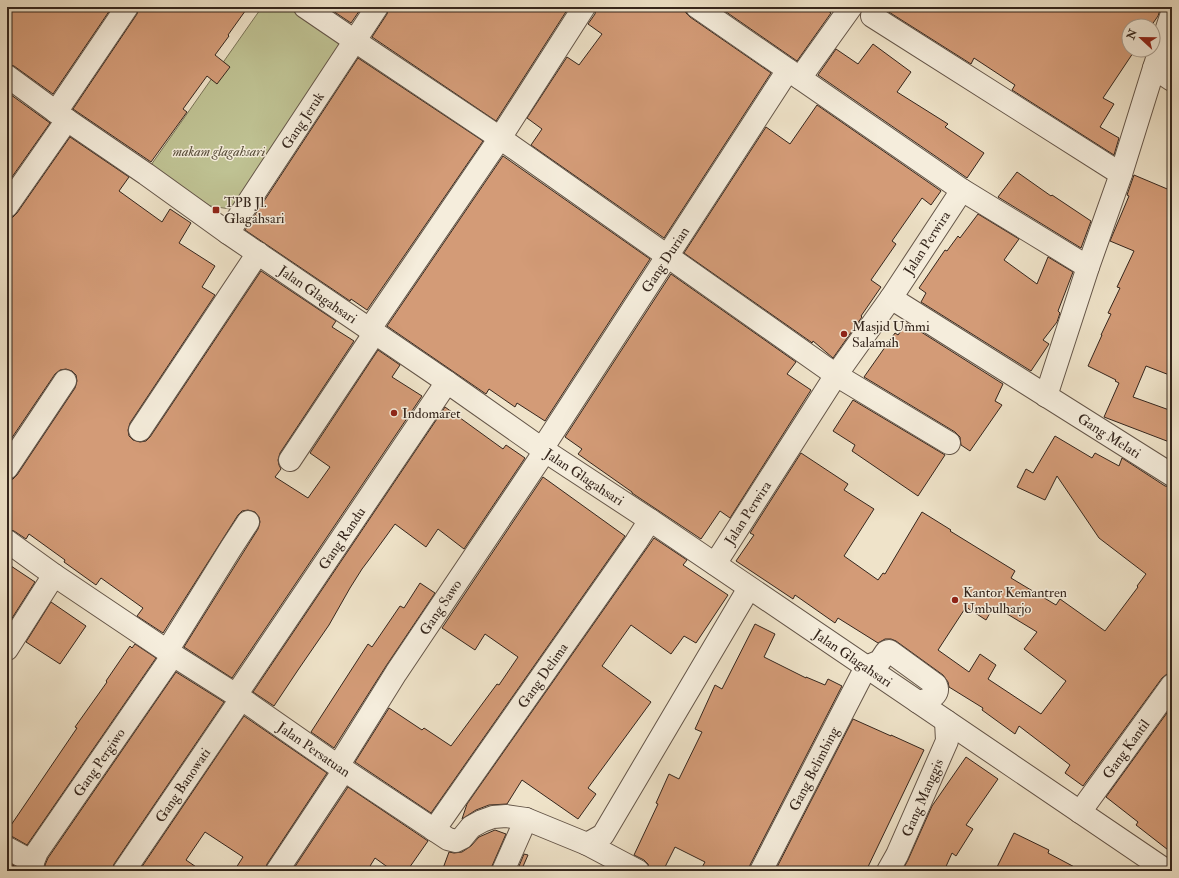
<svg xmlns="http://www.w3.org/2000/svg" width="1179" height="878" font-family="'IM FELL Double Pica',serif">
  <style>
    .green { fill: #bfc293; stroke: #7a7458 }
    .building { fill: #d39b77; stroke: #35261d; fill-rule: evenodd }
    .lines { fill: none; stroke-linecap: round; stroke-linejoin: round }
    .minor-casing { stroke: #645548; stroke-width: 24 }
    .minor { stroke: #f5eddc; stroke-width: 22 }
    .poi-dot { fill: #8f2418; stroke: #f5eddc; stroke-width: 1.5 }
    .labels { text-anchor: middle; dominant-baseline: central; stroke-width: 3; stroke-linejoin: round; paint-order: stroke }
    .street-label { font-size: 14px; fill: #35261d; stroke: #f5eddc }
    .park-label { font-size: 14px; font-style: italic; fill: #584d3a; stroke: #f5eddc }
    .poi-label { font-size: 14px; fill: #35261d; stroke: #f5eddc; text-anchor: start }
  </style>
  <rect width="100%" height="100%" fill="#efe3c9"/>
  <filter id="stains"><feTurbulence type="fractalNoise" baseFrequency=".005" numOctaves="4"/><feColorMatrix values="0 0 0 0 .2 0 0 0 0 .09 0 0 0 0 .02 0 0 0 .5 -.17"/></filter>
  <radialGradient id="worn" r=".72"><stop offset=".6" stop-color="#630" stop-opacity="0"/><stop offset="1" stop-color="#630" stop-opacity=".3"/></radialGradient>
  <path class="green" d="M 262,7 L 297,7 L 346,42 L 237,210 L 210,206 L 151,165 Z"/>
  <path class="building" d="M 7,7 L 112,7 L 53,94 L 14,66 L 7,64 Z
    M 139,7 L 248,7 L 228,35 L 229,36 L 215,55 L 230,67 L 217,84 L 207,76 L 183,109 L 187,112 L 151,162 L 73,109 L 137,14 Z
    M 327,7 L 362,7 L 351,23 Z
    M 389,7 L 569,7 L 496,121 L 372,37 L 387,14 Z
    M 596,7 L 685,7 L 686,13 L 690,17 L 771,73 L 664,238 L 531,145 L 542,129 L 527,118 L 567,57 L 579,65 L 602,34 L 588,24 L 595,14 Z
    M 719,7 L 823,7 L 831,13 L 797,61 Z
    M 881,7 L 1161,7 L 1158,16 L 1151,26 L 1129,26 L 1129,50 L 1135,50 L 1103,98 L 1114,104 L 1100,127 L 1119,138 L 1114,155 L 1012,90 L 1015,85 L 974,58 L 971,64 Z
    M 873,44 L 911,72 L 897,92 L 948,124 L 945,127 L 984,153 L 967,178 L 818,75 L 836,49 L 858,64 Z
    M 358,58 L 483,141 L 367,310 L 351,299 L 350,301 L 245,230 Z
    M 7,92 L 50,123 L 7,184 Z
    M 817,105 L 941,191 L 931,205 L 922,198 L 892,241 L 896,244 L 871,280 L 881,287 L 861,316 L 862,317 L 833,358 L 813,341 L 812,343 L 811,342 L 684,253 L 766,127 L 790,144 Z
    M 70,137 L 129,177 L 119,191 L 162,222 L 170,209 L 191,223 L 179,243 L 215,266 L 202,287 L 215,295 L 130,423 L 128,430 L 129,436 L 133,440 L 140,442 L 146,441 L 150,437 L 261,271 L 336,321 L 332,327 L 354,341 L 280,453 L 278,460 L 279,465 L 281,469 L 275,477 L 308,498 L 330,467 L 310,453 L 378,350 L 400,365 L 392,377 L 422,396 L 232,678 L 184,647 L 258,529 L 260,522 L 259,517 L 255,512 L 248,510 L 242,511 L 238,515 L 163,633 L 137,616 L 143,608 L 101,578 L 96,585 L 64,562 L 65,560 L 29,534 L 26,539 L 14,531 L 7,529 L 7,480 L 13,479 L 17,475 L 75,388 L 77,381 L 76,375 L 72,371 L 66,369 L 60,370 L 55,374 L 7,445 L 7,218 L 13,217 L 17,213 Z
    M 503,156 L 650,259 L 545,421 L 517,403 L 515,407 L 489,389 L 486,394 L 387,326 Z
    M 1017,172 L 1051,196 L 1052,195 L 1091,221 L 1081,248 L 998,197 Z
    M 1134,175 L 1172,191 L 1172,376 L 1146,366 L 1133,397 L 1172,411 L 1172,443 L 1104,417 L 1119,383 L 1115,381 L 1116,380 L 1088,366 L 1102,335 L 1101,335 L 1111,314 L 1108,313 L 1120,288 L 1117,287 L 1134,251 L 1110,241 L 1129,196 L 1127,195 Z
    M 978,214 L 1019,239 L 1004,260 L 1037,284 L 1048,257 L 1073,272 L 1058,311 L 1060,313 L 1057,322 L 1043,340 L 1049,344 L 1031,371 L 921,302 L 926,293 L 919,288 L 945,250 L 947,251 L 958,236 L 960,238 Z
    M 671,274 L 796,362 L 787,374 L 811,390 L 730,518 L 720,511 L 701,539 L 632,493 L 632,492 L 578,454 L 582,449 L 565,437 Z
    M 907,323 L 1003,384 L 995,401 L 1002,405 L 970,451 L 961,445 L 960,437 L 955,432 L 864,377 L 895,333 L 898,335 Z
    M 853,400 L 945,455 L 918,496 L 852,451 L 855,445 L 833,431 Z
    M 445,407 L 503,449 L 506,445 L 525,458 L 464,549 L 438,529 L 426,547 L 395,524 L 371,557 L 362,569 L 350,588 L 329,625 L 298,670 L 274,706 L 253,692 Z
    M 1055,436 L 1092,458 L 1095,453 L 1119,466 L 1122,458 L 1165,486 L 1172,487 L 1172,673 L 1167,674 L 1162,678 L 1083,786 L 1065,773 L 1070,765 L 1019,726 L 1015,734 L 982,710 L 983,708 L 949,687 L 948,682 L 943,675 L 896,641 L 891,639 L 885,639 L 878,643 L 838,618 L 835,623 L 795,595 L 793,599 L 736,561 L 754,535 L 750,533 L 801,453 L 848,484 L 844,490 L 874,509 L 844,556 L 878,580 L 883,573 L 885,574 L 922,512 L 951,530 L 950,531 L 1015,571 L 1011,578 L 1056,605 L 1060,599 L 1105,631 L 1138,587 L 1137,586 L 1146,574 L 1099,538 L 1057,476 L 1045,500 L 1017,487 L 1026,469 L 1033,473 ZM 994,606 L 1037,632 L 1024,649 L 1066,681 L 1041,714 L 988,679 L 996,665 L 980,654 L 969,672 L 938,650 L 966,607 L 986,620 Z
    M 543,477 L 625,536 L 431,813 L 355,762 L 389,708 L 422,730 L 424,728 L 451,746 L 497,684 L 499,685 L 518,657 L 485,634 L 475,650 L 442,628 Z
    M 654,538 L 687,560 L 683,565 L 728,595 L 696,643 L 684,636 L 671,654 L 631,625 L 602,666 L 651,702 L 588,788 L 596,794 L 578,819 L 522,780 L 507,804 L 489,805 L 476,810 L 462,819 L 467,804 Z
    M 7,556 L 11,560 L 8,564 L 35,582 L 7,626 Z
    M 420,583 L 435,593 L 386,666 L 334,748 L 311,732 L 368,644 L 372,647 L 400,606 L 404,608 Z
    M 51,602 L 86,626 L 60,664 L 26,642 Z
    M 755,624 L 775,634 L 764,657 L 806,678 L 806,677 L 825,685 L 828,679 L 842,686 L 750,865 L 749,871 L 700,871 L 705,862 L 675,847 L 663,871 L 650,871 L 648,864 L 644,860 L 634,855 L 658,804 L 656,803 L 669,774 L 679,779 L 702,732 L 695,729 L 715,685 L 722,689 Z
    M 135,644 L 156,658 L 27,845 L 13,837 L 7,836 L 7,831 L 77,728 L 75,727 L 107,682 L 106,681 L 130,646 L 132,648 Z
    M 176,672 L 224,702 L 114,864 L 112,871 L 45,871 L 45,865 L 48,858 Z
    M 1172,706 L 1172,853 L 1136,825 L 1138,822 L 1106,797 Z
    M 244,716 L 327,773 L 267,864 L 265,871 L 234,871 L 243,857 L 205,832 L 186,860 L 202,871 L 139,871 Z
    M 853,719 L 891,736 L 891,735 L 924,750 L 866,871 L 775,871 Z
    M 966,757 L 998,779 L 966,825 L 973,829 L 956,856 L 952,853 L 944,871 L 902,871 L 908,860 L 932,806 Z
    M 348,787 L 428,841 L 407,871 L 393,871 L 375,858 L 367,871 L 292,871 Z
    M 495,830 L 506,834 L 492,866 L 491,871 L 442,871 L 449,852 L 454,853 L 462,852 L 471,846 L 479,837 Z
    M 1014,833 L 1049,850 L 1048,853 L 1082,871 L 995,871 Z
    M 524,854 L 528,855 L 521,871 L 517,871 Z
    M 7,862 L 20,869 L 20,871 L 7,871 Z"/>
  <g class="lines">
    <g class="minor-casing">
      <g id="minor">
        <path d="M 305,7 L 355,41 L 500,138 L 836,375 L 949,443"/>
        <path d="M 697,7 L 962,190 L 891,298 L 836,375 L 715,564"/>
        <path d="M 872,16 L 1121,174"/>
        <path d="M 1154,68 L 1172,80"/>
        <path id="s1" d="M 7,76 L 67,120 L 146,174 L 228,233 L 447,382 L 545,451 L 650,520 L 1167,871"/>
        <path d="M 800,78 L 851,7"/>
        <path d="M 56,112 L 127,7"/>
        <path d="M 962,190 L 1088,267"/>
        <path d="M 7,206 L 67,120"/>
        <path id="s2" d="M 228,233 L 377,7"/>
        <path id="s3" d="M 891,298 L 1172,475"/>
        <path d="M 369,330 L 500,138 L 584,7"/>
        <path d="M 1046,396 L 1088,267 L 1121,174 L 1154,68 L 1172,13"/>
        <path d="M 140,430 L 258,253"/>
        <path id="s4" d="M 542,449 L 788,70"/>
        <path d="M 290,460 L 374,334"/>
        <path d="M 7,468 L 65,381"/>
        <path id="s5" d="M 7,541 L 54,575 L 173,655 L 236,695 L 338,766 L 448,839 L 456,841 L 462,838 L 471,827 L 482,821 L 493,817 L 506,816 L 526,819 L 587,844 L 638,871"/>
        <path d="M 7,649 L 54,575"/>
        <path d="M 167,651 L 231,548 L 248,522"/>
        <path id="s6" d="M 236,695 L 447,382"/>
        <path id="s7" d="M 338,766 L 396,673 L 545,451"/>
        <path id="s8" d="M 1080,812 L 1172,685"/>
        <path id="s9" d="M 434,830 L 636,542 L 650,520"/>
        <path d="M 587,844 L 603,835 L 749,588"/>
        <path d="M 7,848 L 33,862"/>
        <path id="s10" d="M 32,871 L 33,862 L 37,852 L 173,655"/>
        <path id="s11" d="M 124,871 L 241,699"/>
        <path d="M 277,871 L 344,770"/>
        <path d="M 503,871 L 526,819"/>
        <path id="s12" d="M 761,871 L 866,667 L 880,661 L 886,652 L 889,651 L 892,653 L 936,685 C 941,696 927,700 918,702"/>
        <path id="s13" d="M 888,871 L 897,855 L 947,741 L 946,721"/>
      </g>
    </g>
    <use href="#minor" class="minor"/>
  </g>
  <g class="poi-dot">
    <rect x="212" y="206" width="8" height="8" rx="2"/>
    <circle cx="844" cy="334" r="4"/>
    <circle cx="394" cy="413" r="4"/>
    <circle cx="955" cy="600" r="4"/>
  </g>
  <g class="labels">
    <g class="street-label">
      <text stroke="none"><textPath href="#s2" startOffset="135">Gang Jeruk</textPath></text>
      <text transform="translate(927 243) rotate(-57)">Jalan Perwira</text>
      <text stroke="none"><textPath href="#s4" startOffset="226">Gang Durian</textPath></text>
      <text stroke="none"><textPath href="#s1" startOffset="380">Jalan Glagahsari</textPath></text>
      <text stroke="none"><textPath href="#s3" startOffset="258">Gang Melati</textPath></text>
      <text stroke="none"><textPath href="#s1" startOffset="703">Jalan Glagahsari</textPath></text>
      <text transform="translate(748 513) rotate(-57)">Jalan Perwira</text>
      <text stroke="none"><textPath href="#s6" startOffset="189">Gang Randu</textPath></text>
      <text stroke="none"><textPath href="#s7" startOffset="189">Gang Sawo</textPath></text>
      <text stroke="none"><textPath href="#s1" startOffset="1027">Jalan Glagahsari</textPath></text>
      <text stroke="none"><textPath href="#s9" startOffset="189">Gang Delima</textPath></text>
      <text stroke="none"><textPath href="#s5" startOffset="371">Jalan Persatuan</textPath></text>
      <text stroke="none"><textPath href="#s8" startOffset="78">Gang Kantil</textPath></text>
      <text stroke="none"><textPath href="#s10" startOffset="129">Gang Pergiwo</textPath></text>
      <text stroke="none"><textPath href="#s12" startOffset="115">Gang Belimbing</textPath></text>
      <text stroke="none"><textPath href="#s11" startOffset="104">Gang Banowati</textPath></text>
      <text stroke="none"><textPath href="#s13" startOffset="81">Gang Manggis</textPath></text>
    </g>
    <g class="park-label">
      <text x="219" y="151">makam glagahsari</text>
    </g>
    <g class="poi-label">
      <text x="224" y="202">TPB Jl.<tspan x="224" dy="16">Glagahsari</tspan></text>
      <text x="852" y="326">Masjid Ummi<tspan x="852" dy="16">Salamah</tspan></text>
      <text x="402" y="413">Indomaret</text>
      <text x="963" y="592">Kantor Kemantren<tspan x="963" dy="16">Umbulharjo</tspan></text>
    </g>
  </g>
  <rect width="1179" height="878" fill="none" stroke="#efe3c9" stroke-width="24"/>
  <rect x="8" y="8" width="1163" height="862" fill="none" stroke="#35261d" stroke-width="2"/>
  <rect x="12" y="12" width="1155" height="854" fill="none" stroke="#35261d"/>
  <g transform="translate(1141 38) rotate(292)"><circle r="19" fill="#f5eddc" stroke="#a89d90"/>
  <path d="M0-3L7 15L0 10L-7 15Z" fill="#8f2418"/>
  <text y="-6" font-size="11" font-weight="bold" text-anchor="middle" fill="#35261d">N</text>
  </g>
  <rect width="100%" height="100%" filter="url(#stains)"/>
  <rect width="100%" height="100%" fill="url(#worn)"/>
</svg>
